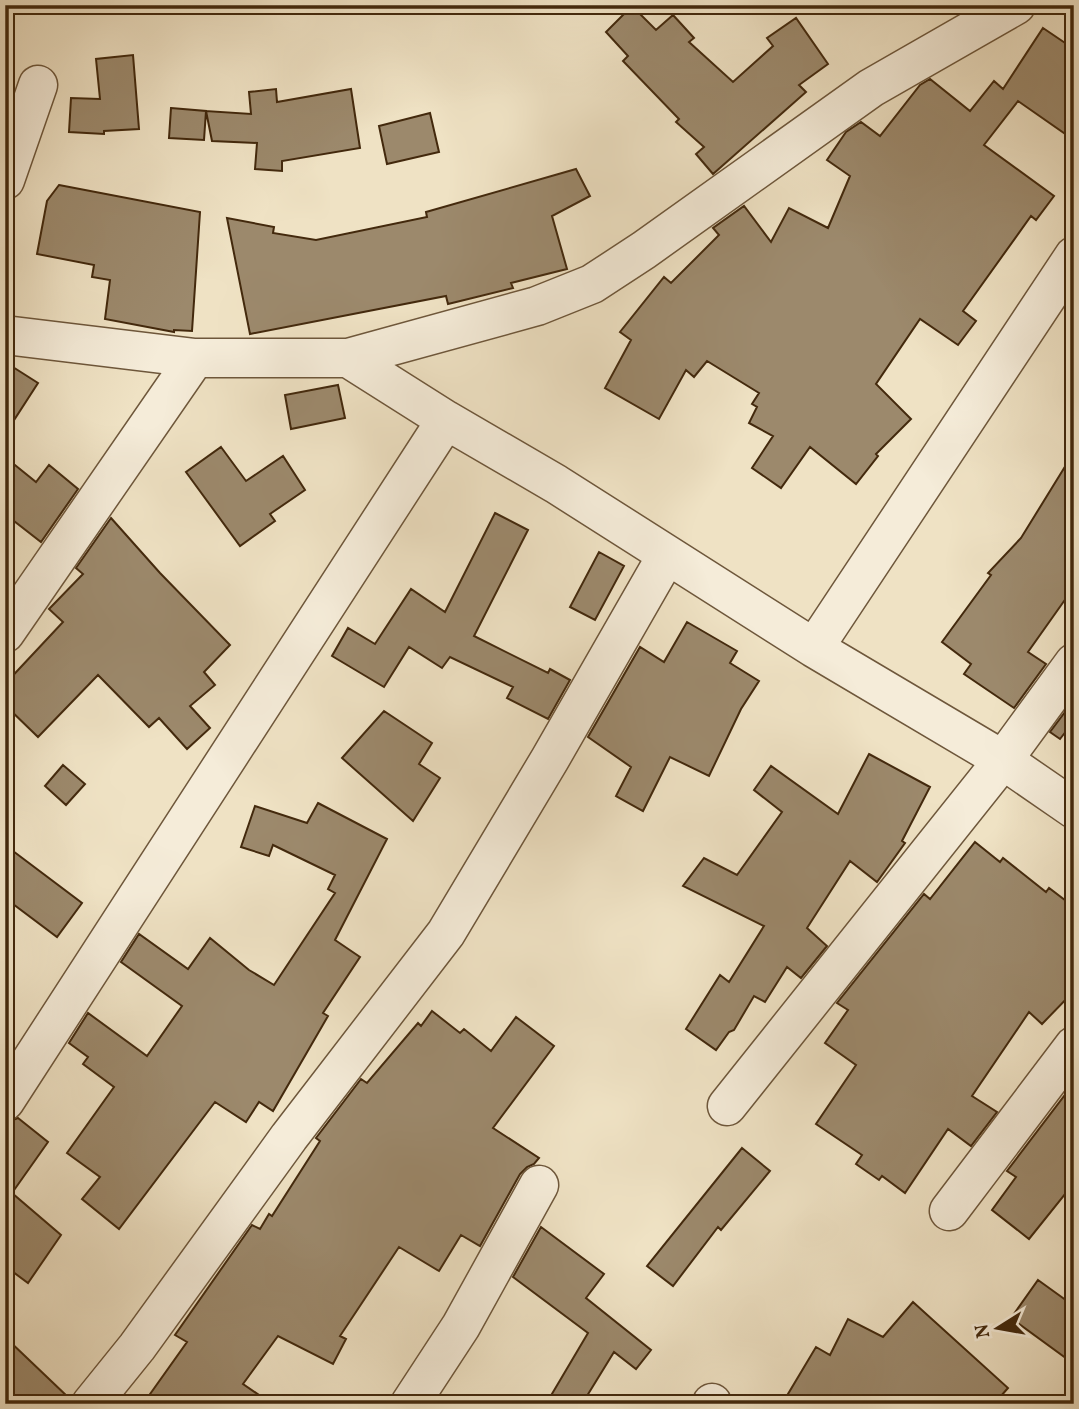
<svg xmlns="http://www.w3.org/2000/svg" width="1079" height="1409" font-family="Vollkorn,serif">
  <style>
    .building { fill: #9c896c; stroke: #43290d; stroke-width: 2 }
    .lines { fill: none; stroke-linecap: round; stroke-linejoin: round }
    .minor-casing { stroke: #6e573b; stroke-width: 41 }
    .minor { stroke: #f5ecd9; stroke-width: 38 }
  </style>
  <rect width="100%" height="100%" fill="#efe2c4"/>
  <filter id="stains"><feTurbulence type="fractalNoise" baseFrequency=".00286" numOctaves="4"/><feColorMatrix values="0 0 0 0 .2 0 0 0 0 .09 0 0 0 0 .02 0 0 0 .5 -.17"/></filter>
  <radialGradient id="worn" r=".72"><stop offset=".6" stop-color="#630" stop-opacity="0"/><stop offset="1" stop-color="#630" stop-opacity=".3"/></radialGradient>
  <path class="building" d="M 632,6 L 656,30 L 673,15 L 694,38 L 689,42 L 733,82 L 773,46 L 767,38 L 796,18 L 828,64 L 799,85 L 806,92 L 713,174 L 696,154 L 704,147 L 676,122 L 679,119 L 623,61 L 628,56 L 606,32 Z
    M 1043,28 L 1074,49 L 1074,140 L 1018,101 L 984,145 L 1054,196 L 1036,220 L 1031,216 L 963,311 L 976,321 L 958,345 L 920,319 L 876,384 L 911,419 L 876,454 L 878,456 L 856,484 L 810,447 L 781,488 L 752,468 L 773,436 L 749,423 L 757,407 L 752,404 L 759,393 L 707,361 L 694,377 L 686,370 L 659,419 L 605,388 L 631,340 L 620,332 L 664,277 L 671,283 L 719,235 L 713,228 L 744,206 L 771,242 L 789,208 L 828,228 L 850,176 L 827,160 L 846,132 L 861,122 L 880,136 L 920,85 L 930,79 L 970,111 L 994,81 L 1003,89 Z
    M 133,55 L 139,129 L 104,131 L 104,134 L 69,132 L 71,98 L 100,99 L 96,59 Z
    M 276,89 L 277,102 L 351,89 L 360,148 L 282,161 L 282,171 L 255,169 L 257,143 L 212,141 L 206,111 L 251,114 L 249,92 Z
    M 171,108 L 206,111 L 204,140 L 169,138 Z
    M 430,113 L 439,152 L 387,164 L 379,126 Z
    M 576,169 L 590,196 L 552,216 L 567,269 L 511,283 L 513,288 L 448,304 L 446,296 L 250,334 L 227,218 L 274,227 L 273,233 L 316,240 L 427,217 L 426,212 Z
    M 59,185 L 200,212 L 192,331 L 174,330 L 174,332 L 105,319 L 110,280 L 92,277 L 94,265 L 37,254 L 47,201 Z
    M 5,362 L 38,383 L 5,434 Z
    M 338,385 L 345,418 L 291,429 L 285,395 Z
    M 221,447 L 246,481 L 283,456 L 305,490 L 270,514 L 275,521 L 240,546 L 186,472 Z
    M 1074,452 L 1074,587 L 1028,652 L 1046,664 L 1014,708 L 964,674 L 971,664 L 942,642 L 991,575 L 988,573 L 1021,538 Z
    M 5,457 L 36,482 L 49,465 L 78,489 L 41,542 L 5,514 Z
    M 495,513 L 528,530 L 474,636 L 548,673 L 550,669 L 570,680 L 548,719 L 507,698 L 513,687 L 450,657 L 442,668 L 409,647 L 384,687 L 332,656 L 348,628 L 375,644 L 411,589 L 445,612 Z
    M 111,518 L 160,573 L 230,645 L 204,672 L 215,685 L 190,706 L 210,728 L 187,749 L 159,718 L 149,727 L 98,675 L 38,737 L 5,705 L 5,684 L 63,622 L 49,609 L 83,574 L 76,568 Z
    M 599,552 L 624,566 L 595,620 L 570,607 Z
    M 687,622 L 737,651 L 730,663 L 759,681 L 741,709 L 709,776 L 670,757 L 643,811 L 616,796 L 631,767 L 588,737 L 640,647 L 664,662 Z
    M 1074,700 L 1074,721 L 1060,739 L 1050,732 Z
    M 384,711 L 432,743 L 419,764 L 440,778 L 413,821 L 342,758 Z
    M 869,754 L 930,787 L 902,841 L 905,843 L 877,882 L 850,861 L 807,928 L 827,946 L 801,978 L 787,967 L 765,1002 L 754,996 L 734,1030 L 729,1032 L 716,1050 L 686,1029 L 720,975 L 729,982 L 764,926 L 683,886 L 704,858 L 737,875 L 782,812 L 754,790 L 771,766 L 838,814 Z
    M 63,765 L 85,784 L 66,805 L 45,786 Z
    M 318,803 L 387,839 L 335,940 L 360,957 L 323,1013 L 328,1016 L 273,1111 L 259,1102 L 246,1122 L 215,1102 L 119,1229 L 82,1199 L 100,1177 L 67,1153 L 114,1087 L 83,1064 L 88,1057 L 69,1043 L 88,1013 L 147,1056 L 182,1006 L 121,962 L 139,934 L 188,969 L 210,938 L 249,970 L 274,985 L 335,893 L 328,889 L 335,875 L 273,845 L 269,856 L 241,847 L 255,806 L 307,823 Z
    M 975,842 L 1000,862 L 1003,858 L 1046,892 L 1049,888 L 1074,907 L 1074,991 L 1042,1024 L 1029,1012 L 972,1096 L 997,1112 L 971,1146 L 948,1129 L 905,1193 L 882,1176 L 879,1180 L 856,1164 L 862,1155 L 816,1124 L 856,1065 L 825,1043 L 848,1010 L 837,1003 L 924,894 L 930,899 Z
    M 5,845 L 82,903 L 57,937 L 5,898 Z
    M 432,1011 L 460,1033 L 464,1029 L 491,1051 L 516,1017 L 554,1046 L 493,1128 L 539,1158 L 534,1164 L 527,1167 L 520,1174 L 480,1246 L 461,1235 L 439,1271 L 399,1247 L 340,1336 L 346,1339 L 333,1364 L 278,1336 L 243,1384 L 272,1404 L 143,1404 L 187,1342 L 175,1335 L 252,1225 L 260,1229 L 269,1214 L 272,1216 L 320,1141 L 316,1138 L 361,1079 L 367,1083 L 418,1023 L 421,1026 Z
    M 1074,1083 L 1074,1183 L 1029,1239 L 992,1210 L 1016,1177 L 1007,1171 Z
    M 18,1118 L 48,1142 L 12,1193 L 61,1235 L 28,1283 L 5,1266 L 5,1123 Z
    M 742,1148 L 770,1171 L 721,1230 L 718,1227 L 673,1286 L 647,1266 Z
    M 541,1227 L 604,1274 L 586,1298 L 651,1350 L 636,1369 L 614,1352 L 582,1404 L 546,1404 L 588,1333 L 513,1277 Z
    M 1038,1280 L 1074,1306 L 1074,1364 L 1011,1318 Z
    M 913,1302 L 1008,1388 L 994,1404 L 805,1404 L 788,1394 L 816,1347 L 830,1355 L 848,1319 L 883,1337 Z
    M 5,1337 L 70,1399 L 70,1404 L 16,1404 L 5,1393 Z"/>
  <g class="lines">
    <g class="minor-casing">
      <path id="minor" d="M 5,180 L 38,85
        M 5,335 L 195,358 L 348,358 L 446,420 L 556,484 L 814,648 L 1003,760 L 1074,809
        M 348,358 L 537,306 L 592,284 L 644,250 L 871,88 L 1016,5
        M 5,633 L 195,358
        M 814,648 L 1074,256
        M 5,1101 L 446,420
        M 727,1106 L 1003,760 L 1074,663
        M 949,1211 L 1074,1046
        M 91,1404 L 137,1347 L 289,1137 L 446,933 L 550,759 L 667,555
        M 410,1404 L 461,1326 L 539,1185
        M 712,1404 L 712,1403"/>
    </g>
    <use href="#minor" class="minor"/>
  </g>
  <rect width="1079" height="1409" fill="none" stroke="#efe2c4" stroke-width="28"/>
  <rect x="7" y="7" width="1065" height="1395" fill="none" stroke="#43290d" stroke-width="3.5"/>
  <rect x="14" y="14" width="1051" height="1381" fill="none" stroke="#43290d" stroke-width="2"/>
  <g transform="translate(998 1328) rotate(259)" stroke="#f5ecd9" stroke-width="5" paint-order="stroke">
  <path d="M0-5L12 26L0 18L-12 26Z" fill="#43290d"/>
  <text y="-10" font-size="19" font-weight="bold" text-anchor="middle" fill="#43290d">N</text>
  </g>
  <rect width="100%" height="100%" filter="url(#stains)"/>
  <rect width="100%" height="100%" fill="url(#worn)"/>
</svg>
